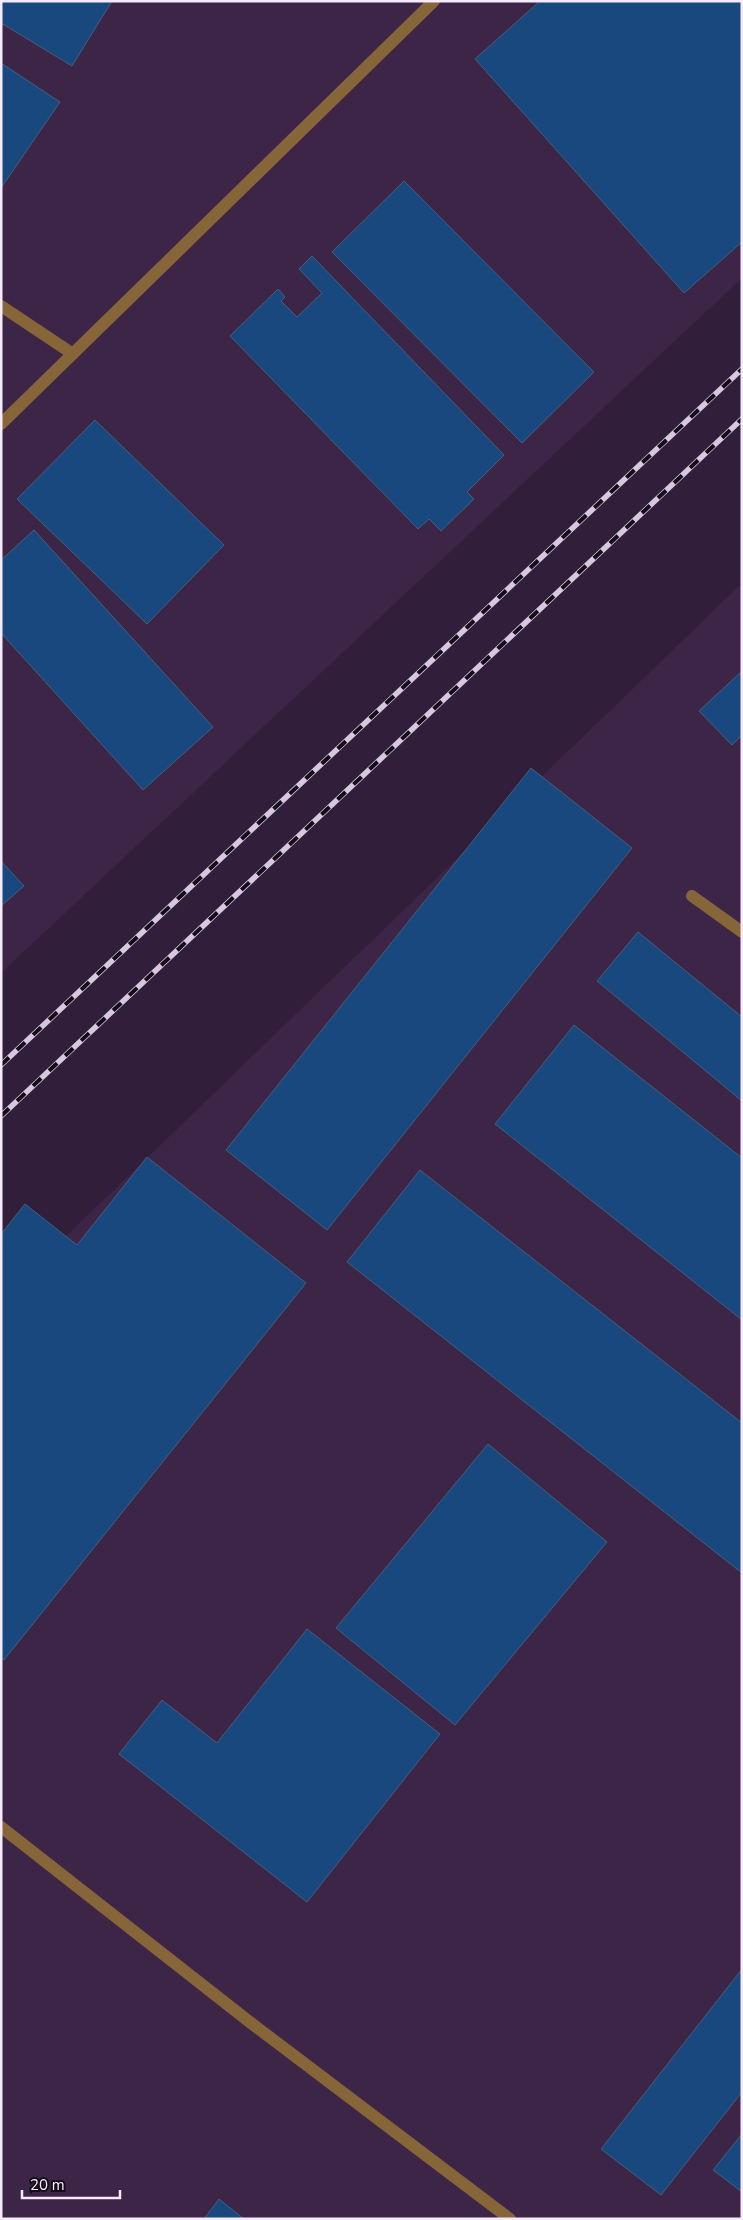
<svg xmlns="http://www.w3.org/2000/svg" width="743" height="2220" font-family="'Nunito Sans',sans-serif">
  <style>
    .built { fill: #3c2547 }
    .building { fill: #19487f; stroke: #465e7b }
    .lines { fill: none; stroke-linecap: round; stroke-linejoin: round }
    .lane { stroke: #866639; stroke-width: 12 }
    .street { stroke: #866639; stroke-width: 12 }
    .rail-casing { stroke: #d6c9dd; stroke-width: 5.5 }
    .rail { stroke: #140c18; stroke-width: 4; stroke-dasharray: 11; stroke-linecap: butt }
  </style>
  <rect width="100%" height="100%" fill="#311e3a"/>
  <path class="built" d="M 1,1 L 742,1 L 742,278 L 1,973 Z
    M 742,583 L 742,2219 L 1,2219 L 1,1299 Z"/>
  <path class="building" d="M 1,1 L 112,1 L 72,66 L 1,23 Z
    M 540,1 L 742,1 L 742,242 L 684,293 L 475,59 Z
    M 1,63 L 60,102 L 1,188 Z
    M 404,181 L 594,372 L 522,443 L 332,252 Z
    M 312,256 L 504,455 L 467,492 L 474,499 L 441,531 L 429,519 L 418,529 L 230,336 L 278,289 L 285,297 L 281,301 L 297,317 L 322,293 L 299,269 Z
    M 95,420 L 224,545 L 147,624 L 17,499 Z
    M 34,530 L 213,727 L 143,790 L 1,633 L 1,560 Z
    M 742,671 L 742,735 L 732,745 L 699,711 Z
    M 531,768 L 632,848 L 327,1230 L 226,1150 Z
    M 1,861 L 24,886 L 1,906 Z
    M 638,932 L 742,1017 L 742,1101 L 597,981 Z
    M 574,1025 L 742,1158 L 742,1320 L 495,1124 Z
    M 147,1157 L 306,1283 L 4,1660 L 1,1658 L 1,1234 L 25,1204 L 77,1245 Z
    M 420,1170 L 742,1423 L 742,1573 L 347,1262 Z
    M 488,1444 L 607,1542 L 455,1725 L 336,1628 Z
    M 307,1629 L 440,1734 L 307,1902 L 119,1754 L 162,1700 L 217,1743 Z
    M 742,1969 L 742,2092 L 661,2195 L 601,2149 Z
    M 742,2134 L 742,2192 L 713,2170 Z
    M 219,2199 L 244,2219 L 204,2219 Z"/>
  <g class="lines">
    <path class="lane" d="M 1,306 L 73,354
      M 1,424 L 434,1
      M 692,896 L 742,932"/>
    <path class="street" d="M 1,1827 L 251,2023 L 510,2219"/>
    <g class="rail-casing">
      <path id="rail" d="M 1,1065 L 742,369
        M 1,1116 L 742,419"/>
    </g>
    <use href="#rail" class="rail"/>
  </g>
  <rect width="743" height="2220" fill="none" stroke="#f6eafd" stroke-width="5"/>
  <path d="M22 2190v8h98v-8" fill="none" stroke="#f6eafd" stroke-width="2.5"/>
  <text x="30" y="2190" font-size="15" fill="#f6eafd" stroke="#140c18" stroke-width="4" paint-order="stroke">20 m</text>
</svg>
